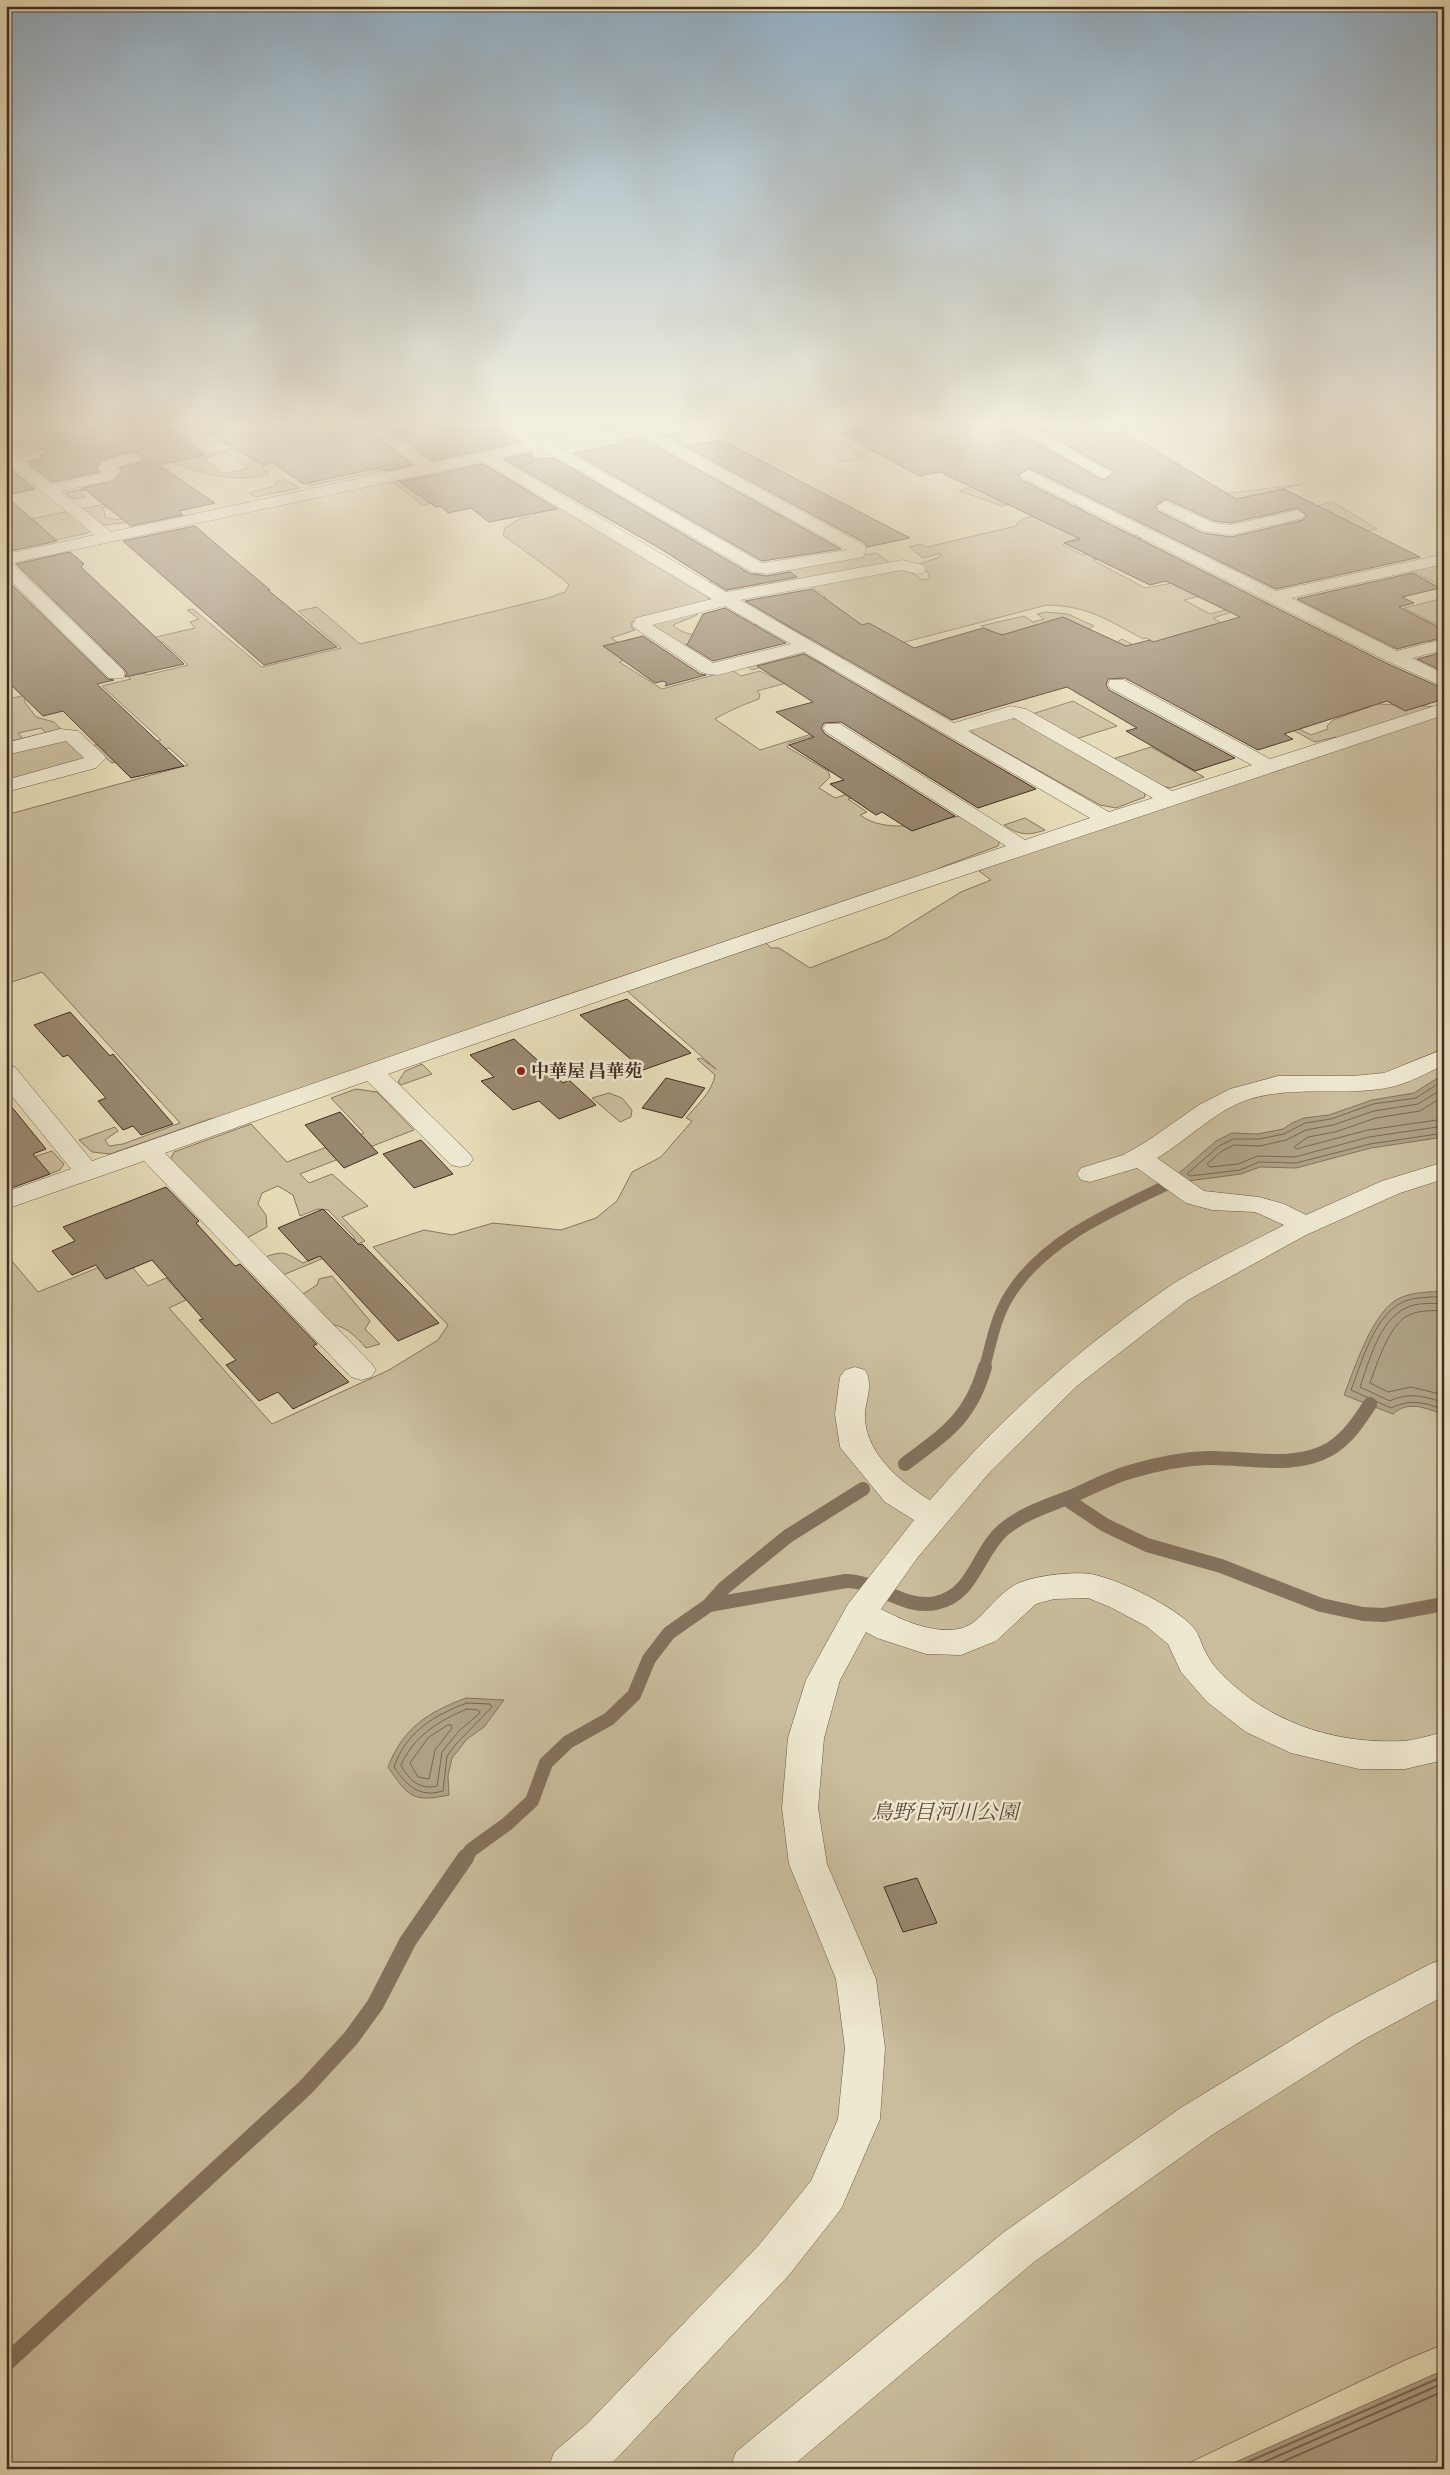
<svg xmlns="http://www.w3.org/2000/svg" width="1450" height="2475" font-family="Alegreya,'Noto Serif JP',serif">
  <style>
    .green { fill: #cabd9d; stroke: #877460; fill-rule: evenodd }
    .water { fill: #aea084; stroke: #84725d }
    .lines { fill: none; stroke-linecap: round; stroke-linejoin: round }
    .shore-far1 { stroke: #796654; stroke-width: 1 }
    .shore { stroke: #796654; stroke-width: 2 }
    .stream-far2 { stroke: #84725d; stroke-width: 11 }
    .stream-far1 { stroke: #84725d; stroke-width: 14 }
    .stream { stroke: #84725d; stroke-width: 17 }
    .building { fill: #98876f; stroke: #442c23; fill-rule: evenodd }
    .minor-casing { stroke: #6c5848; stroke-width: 1 }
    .minor { fill: #eee8d0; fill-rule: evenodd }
    .poi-dot { fill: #8f2418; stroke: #eee8d0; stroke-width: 2 }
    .labels { text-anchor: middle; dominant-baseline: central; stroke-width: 5; stroke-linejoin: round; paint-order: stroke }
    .poi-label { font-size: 18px; font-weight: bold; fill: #442c23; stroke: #eee8d0; text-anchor: start }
    .near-park-label { font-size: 21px; font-style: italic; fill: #5f493b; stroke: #eee8d0 }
  </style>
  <rect width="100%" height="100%" fill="#e5dbb6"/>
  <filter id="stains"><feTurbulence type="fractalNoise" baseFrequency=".004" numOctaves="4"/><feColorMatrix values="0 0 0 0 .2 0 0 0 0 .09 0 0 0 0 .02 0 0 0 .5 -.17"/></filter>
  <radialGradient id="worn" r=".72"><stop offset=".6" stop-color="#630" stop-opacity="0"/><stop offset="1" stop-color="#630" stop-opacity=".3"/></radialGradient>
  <path class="green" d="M 577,426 L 618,426 L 540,439 L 534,435 L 553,434 Z
    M 798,426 L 812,426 L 864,454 L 862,459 L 841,462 Z
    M 1409,426 L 1444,426 L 1444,443 C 1431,441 1414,439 1409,426 Z
    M 51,437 L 50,448 L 18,456 L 6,446 Z
    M 242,447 L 263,460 L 257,462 L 265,467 L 261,468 L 270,473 C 236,485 203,473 171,462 ZM 226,453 L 248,468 L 249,468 L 224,474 L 202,458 Z
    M 310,451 L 373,469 L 408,465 L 309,486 L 307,484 L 322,479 Z
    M 476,461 L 484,462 L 708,596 L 709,599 L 705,602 L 631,622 L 631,627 L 635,630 L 611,638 L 638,656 L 619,662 L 662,689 L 732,670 L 741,676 L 760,671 L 780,681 L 826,669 L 827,666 L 805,655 L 752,670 L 747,666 L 800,651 L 810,653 L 838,669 L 757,691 L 760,694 L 759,699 C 742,705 729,711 715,719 L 760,750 L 815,733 L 816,735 L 789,743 L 787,747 L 828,771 L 830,777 L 819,788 L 835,798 L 880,784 L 881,787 L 848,799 L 867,812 L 860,815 C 887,835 929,823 959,816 L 1000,840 L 998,846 L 942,867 L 927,874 L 546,1002 L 234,1115 L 210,1119 L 110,1154 L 92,1152 L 79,1140 L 115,1127 L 118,1131 L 105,1140 L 109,1146 L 123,1144 L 180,1123 L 42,972 L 6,984 L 6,815 L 188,765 L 169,748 L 112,763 L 92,746 L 106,742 L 116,752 L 161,740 L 102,686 L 131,679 L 114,665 L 117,661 L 147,675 L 188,665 L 163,642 L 105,655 L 100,650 L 195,628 L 190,622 L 199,619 L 187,610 L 193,609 L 262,667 L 341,648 L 298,611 L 317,607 L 360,644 L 548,598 L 565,592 L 569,585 L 563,579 L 503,535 L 505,528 L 519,519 L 536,515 L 458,465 Z
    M 986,461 L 1039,465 L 1052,472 L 1020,475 L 1023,477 L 999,483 L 1020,501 L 1003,506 L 959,491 L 971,487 Z
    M 411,478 L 418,479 L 442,501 L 422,505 L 393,482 Z
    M 281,480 L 286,480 L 299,488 L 256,497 L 249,493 L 275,486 L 276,482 Z
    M 116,482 L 145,504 L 139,505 L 131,500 L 101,508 L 104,510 L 105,517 C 113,521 123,517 131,522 L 104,525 L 82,509 L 131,498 L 114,484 L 80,491 L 86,497 C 76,500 73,500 65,493 Z
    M 1302,484 L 1268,492 L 1296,511 L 1261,518 L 1216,495 Z
    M 1333,502 L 1377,529 L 1351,534 L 1317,506 Z
    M 1080,505 L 1085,508 L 1051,518 L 1049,521 L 1053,526 L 1064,531 L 1083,527 L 1113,541 L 1138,535 L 1142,538 L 1111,546 L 1091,538 L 1083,537 L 1066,542 L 1063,545 L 1083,555 L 1147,543 L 1151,545 L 1093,560 L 1145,588 L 1178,582 L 1199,593 L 1230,586 L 1251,597 L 1236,601 L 1248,607 L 1213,618 C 1235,632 1250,635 1275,628 L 1277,630 L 1254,637 L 1303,656 L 1329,649 L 1333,651 L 1314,656 L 1323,665 L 1343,666 L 1358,675 L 1335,682 L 1379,704 L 1444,707 L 1444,2344 L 1405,2360 L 1176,2469 L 6,2469 L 6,1254 L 38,1292 L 124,1257 L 148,1286 L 166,1278 L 186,1300 L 169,1308 L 272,1424 L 389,1370 L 438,1340 L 448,1325 L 373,1247 L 424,1230 L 452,1235 L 493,1223 L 561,1230 L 596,1218 L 617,1201 L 632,1172 L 661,1157 L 692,1121 L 686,1118 C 696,1106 713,1091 715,1075 L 697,1059 L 701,1058 L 716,1069 L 627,991 L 765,942 L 771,948 L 779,948 L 810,968 L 887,938 L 961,892 L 991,880 L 979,871 L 982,866 L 1339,748 L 1336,737 L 1315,742 L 1168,663 C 1199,654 1211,645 1242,659 L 1266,652 L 1214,625 L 1174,636 L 1187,645 L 1170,650 L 1146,638 L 1143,639 C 1108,620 1088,606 1047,605 L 840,659 L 763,611 L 826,597 L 808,584 L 904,567 L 922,580 L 930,578 L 927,571 L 919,564 L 940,557 L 941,553 L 923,558 L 909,547 L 921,544 L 927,547 L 1016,526 L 1017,523 L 1025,518 ZM 1225,590 L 1238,596 L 1224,600 L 1236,607 L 1210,614 L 1184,600 ZM 1313,690 L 1344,693 L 1369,707 L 1333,720 L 1327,726 L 1328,729 L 1311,735 L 1263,710 L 1275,706 C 1297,718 1302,723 1327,715 L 1295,698 L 1298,695 Z
    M 69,511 L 92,530 L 88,533 L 28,546 L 6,524 Z
    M 876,553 L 888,561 L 888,564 L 725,593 L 708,582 Z
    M 1444,563 L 1444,587 L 1411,571 Z
    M 1444,598 L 1436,611 L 1444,617 L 1444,639 L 1430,642 L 1412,638 L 1439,630 L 1438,625 L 1404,608 Z
    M 698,611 L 697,615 L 673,625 C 693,645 734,631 757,624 L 759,626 L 681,646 L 651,628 L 653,623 Z
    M 1046,612 L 1068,614 L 1094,626 L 1082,632 L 1117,642 L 1122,639 L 1137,647 L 1049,661 L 1003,634 L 997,635 L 981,626 L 1024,616 L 1033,622 L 1044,619 L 1037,614 Z
    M 89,678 L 27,698 L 24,701 L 36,717 L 54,722 L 63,731 L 47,734 L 41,728 L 18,733 L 24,740 L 6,745 L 6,700 Z
    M 1073,701 L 1117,726 L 1076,739 L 1032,714 Z
    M 1005,718 L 1016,719 L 1144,791 L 1145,797 L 1116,808 L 1100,805 L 972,733 L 972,728 Z
    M 67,740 L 86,757 L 79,763 L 6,783 L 6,754 Z
    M 1151,747 L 1204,777 L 1170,788 L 1161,786 L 1113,759 Z
    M 1025,818 L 1045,830 C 1028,836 1019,835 1004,825 Z
    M 422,1064 L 432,1074 L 401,1085 L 398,1082 L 405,1071 Z
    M 356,1089 L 377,1092 L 414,1130 L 300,1174 L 309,1183 L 332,1174 L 368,1206 L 342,1217 L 365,1241 L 283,1275 L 265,1257 C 285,1250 286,1253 303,1263 L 355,1241 L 354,1237 L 328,1210 L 318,1209 L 300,1216 L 293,1195 L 278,1186 L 262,1193 L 258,1204 L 266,1215 L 267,1227 L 247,1238 L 170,1160 L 174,1152 L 251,1124 L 287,1162 L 364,1133 L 331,1098 Z
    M 609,1093 L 622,1098 L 632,1110 L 631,1117 L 620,1122 L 592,1098 Z
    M 52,1151 L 64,1164 L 60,1170 L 34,1180 L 18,1162 Z
    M 332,1276 L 370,1321 L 365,1329 L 380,1344 L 366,1348 C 356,1336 345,1325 328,1324 L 303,1294 L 317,1285 L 319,1279 Z"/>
  <path class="water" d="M 1444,1074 L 1444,1137 L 1371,1148 L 1296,1168 L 1260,1167 L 1241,1174 L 1188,1181 L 1178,1174 L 1216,1141 L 1232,1133 L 1258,1134 L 1283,1129 L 1292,1123 L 1304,1118 L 1329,1115 L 1372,1100 L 1414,1093 Z
    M 1444,1291 L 1444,1415 C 1426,1408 1408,1400 1393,1414 L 1344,1395 C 1355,1368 1373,1308 1402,1297 C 1415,1292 1430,1292 1444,1291 Z
    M 466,1698 L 504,1700 L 484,1727 L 467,1739 L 452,1758 L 448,1776 L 449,1795 C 412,1803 408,1796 388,1767 C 403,1728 428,1712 466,1698 Z
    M 1444,2370 L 1444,2469 L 1220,2469 Z"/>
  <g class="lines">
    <path class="shore-far1" d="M 1444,1080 L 1416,1098 L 1373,1104 L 1331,1119 L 1305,1123 L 1284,1134 L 1259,1139 L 1233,1139 L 1219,1146 L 1187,1174 L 1190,1176 L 1240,1170 L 1259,1162 L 1296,1163 L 1370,1144 L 1444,1133
      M 1444,1088 L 1418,1104 L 1374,1111 L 1333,1125 L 1306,1130 L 1286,1140 L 1260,1146 L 1234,1145 L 1222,1151 L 1207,1164 L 1210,1167 L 1238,1164 L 1258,1156 L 1295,1157 L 1369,1137 L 1444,1126
      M 1444,1096 L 1420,1111 L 1376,1118 L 1335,1132 L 1308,1137 L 1294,1147 L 1296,1149 L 1368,1130 L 1444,1119
      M 1444,1296 C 1431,1298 1414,1296 1401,1303 C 1373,1318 1362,1362 1351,1390 L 1391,1408 C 1410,1399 1425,1402 1444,1410
      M 1444,1303 C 1432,1304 1417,1302 1406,1308 C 1379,1320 1369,1362 1360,1387 L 1390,1401 C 1408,1392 1425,1396 1444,1403
      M 1444,1310 C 1433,1311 1419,1310 1409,1315 C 1389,1324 1377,1364 1370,1383 L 1388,1392 L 1411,1387 L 1444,1395
      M 467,1703 L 490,1704 L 492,1707 L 457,1743 L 447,1756 L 443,1791 C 419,1798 407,1786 394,1767 C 406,1732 434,1715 467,1703 Z
      M 467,1709 L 478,1710 L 480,1713 L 459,1731 L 442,1752 L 437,1786 C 419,1790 409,1780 401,1765 C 414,1736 438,1721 467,1709 Z
      M 448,1725 L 451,1725 L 452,1728 L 435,1750 L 429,1779 L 418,1777 L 410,1763 L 428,1738 Z"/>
    <path class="shore" d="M 1232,2469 L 1444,2376
      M 1248,2469 L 1444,2383
      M 1266,2469 L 1444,2391"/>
    <path class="stream-far2" d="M 984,1369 C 991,1345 995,1318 1009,1296 C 1045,1237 1118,1209 1177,1180"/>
    <path class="stream-far1" d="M 905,1464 C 946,1433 970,1419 985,1367
      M 1066,1499 L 1105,1525 L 1147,1545 L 1221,1566 L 1321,1605 L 1363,1614 L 1384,1615 L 1444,1604
      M 709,1605 L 846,1581 C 877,1581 903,1610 936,1603 C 974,1595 977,1553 1003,1530 C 1022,1514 1047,1506 1070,1497 C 1091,1488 1111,1477 1133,1471 C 1157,1464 1182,1459 1207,1458 C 1247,1457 1294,1470 1330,1449 C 1348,1438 1359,1421 1370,1404
      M 465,1859 L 471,1850 L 507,1824 L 532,1801 L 546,1763 L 568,1742 L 609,1719 L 634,1695 L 649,1659 L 669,1633 L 709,1605 L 724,1588 L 788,1536 L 863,1489"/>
    <path class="stream" d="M 6,2363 L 305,2088 L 351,2038 L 375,2005 L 408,1941 L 466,1857"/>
  </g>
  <path class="building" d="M 14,426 L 172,427 L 205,455 L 159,465 L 215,503 L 179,511 L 183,515 L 131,526 L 83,488 L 114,481 L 122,472 L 120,468 L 139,463 L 143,459 L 140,454 L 133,451 L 101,460 L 96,468 L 99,472 L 52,482 L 27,462 L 44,458 L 40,455 L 47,454 Z
    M 195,426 L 364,426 L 413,465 L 385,471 L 381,468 L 363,471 L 303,484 L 273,463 L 264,465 Z
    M 385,426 L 495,426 L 521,442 L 432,461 Z
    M 890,426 L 1012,426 L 1015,431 L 1103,480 L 1114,472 L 1034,426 L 1115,426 L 1236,499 L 1284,489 L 1420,557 L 1276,589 L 1029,468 L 1018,475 L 1022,480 L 1386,663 L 1444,689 L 1444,699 L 1405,711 L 1387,701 L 1284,734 L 1293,739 L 1258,750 L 1125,678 L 1108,679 L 1106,685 L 1109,690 L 1235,758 L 1195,771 L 1126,731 L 1137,728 L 1067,687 L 952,720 L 745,601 L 812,589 L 862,625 L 869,623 L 914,648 L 983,628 L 1002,635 L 1063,617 L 1126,646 L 1150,640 L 1153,642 L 1240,617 L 1166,581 L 1150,585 L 1064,543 L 1080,539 L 940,472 L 919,476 L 839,432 ZM 1166,499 L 1214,521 L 1231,523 L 1297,508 L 1307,515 L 1303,520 L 1231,537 L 1203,533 L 1158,511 L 1155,506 Z
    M 677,433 L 687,446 L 721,440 L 910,538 L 867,547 L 865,543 L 664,435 Z
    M 641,438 L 841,549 L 762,561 L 574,453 L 626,442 L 622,440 Z
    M 532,453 L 533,459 L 554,458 L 751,574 L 767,576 L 790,572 L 797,577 L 726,590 L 659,548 L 504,459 Z
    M 483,464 L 557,509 L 489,522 L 471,508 L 448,513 L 441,506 L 436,507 L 400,482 Z
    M 6,466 L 7,466 L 35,489 L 6,495 Z
    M 6,496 L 57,541 L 6,552 Z
    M 195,526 L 270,590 L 268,590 L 337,647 L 264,665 L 123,541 Z
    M 70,552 L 84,564 L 81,567 L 184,664 L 125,677 L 127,673 L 124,669 L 16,564 Z
    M 1412,573 L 1440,588 L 1402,597 L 1414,603 L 1399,607 L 1444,630 L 1444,637 L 1397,649 L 1297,599 Z
    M 6,579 L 108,679 L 114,680 L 97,684 L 184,766 L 131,778 L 63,711 L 43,716 L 6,680 Z
    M 725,608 L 786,643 L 713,661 L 687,645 L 703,614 Z
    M 643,636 L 700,674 L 706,675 L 665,686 L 667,683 L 663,681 L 655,683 L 603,646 Z
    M 1444,652 L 1444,672 L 1417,659 Z
    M 804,654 L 1036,789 L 978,808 L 841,722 L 824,723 L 821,728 L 825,734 L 955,816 L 912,831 L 882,812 L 876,815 L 830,784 L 844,780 L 789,745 L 814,737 L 776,712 L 813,702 L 757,666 Z
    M 627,999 L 691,1053 L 643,1070 L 580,1015 Z
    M 70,1012 L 110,1056 L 113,1054 L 173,1124 L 141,1135 L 133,1126 L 123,1130 L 98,1101 L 106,1098 L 68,1055 L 63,1057 L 34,1025 Z
    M 514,1039 L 563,1083 L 569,1080 L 596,1105 L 559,1119 L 539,1101 L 513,1110 L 481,1081 L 494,1077 L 470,1055 Z
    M 666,1078 L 705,1088 L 682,1118 L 642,1108 Z
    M 6,1100 L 46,1149 L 33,1154 L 50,1174 L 6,1190 Z
    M 340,1112 L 378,1153 L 344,1168 L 305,1125 Z
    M 421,1140 L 453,1174 L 414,1188 L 383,1154 Z
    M 166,1187 L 199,1221 L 196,1223 L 235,1266 L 240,1264 L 317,1344 L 313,1346 L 349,1382 L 293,1409 L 278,1392 L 259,1401 L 226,1365 L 236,1360 L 199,1320 L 203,1319 L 152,1260 L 106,1279 L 96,1265 L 72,1275 L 52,1251 L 75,1241 L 63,1227 Z
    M 323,1209 L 359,1245 L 362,1244 L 439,1323 L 398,1341 L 320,1256 L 308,1261 L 278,1228 Z
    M 917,1878 L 937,1923 L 903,1932 L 884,1887 Z"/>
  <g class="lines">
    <g class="minor-casing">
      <path id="minor" d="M 177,426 L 193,426 L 195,429 L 188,433 L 183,432 Z
        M 366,426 L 382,426 L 432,463 L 526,443 L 505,426 L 521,426 L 541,440 L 640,426 L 689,426 L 687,429 L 658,434 L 864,545 L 866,549 L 863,557 L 767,574 L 752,572 L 542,449 L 499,458 L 726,592 L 902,560 L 923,565 L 926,569 L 923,573 L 917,574 L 902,570 L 740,600 L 954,723 L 1011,706 L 1026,709 L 1172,791 L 1252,765 L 1110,688 L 1108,684 L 1110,680 L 1124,680 L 1270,759 L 1444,703 L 1444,715 L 911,893 L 388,1074 L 469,1153 L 473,1159 L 469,1165 L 460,1167 L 451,1165 L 367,1081 L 165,1153 L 371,1363 L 376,1370 L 371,1377 L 361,1380 L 351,1377 L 144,1161 L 6,1209 L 6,1192 L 71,1169 L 6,1089 L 6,1065 L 15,1067 L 92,1161 L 535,1006 L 1006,846 L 826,732 L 823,728 L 826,724 L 840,724 L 1025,840 L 1090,818 L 804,652 L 718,675 L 708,674 L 701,672 L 632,626 L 636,618 L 712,599 L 483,462 L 12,563 L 123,670 L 125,674 L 123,678 L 109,678 L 6,576 L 6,554 L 95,535 L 6,462 L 6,449 L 11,451 L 52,484 L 103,473 L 98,468 L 102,462 L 134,453 L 139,455 L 142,458 L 139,461 L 116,467 L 120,471 L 114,479 L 61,491 L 111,532 L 417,466 ZM 641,436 L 847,550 L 762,563 L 559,447 ZM 725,606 L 791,644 L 713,663 L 652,625 ZM 1014,718 L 1153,798 L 1109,812 L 968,731 Z
        M 1014,426 L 1031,426 L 1112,473 L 1104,478 L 1099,476 L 1016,429 Z
        M 1028,470 L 1276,591 L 1444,554 L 1444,564 L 1291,598 L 1397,651 L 1444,639 L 1444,650 L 1412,658 L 1444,674 L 1444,687 L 1387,661 L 1023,478 L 1020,475 Z
        M 1165,501 L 1214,523 L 1231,525 L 1297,510 L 1305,515 L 1303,518 L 1231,535 L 1204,531 L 1159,509 L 1157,506 Z
        M 60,729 L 78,731 L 103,754 L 106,758 L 96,768 L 6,792 L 6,780 L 84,758 L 66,741 L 6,755 L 6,743 Z
        M 1444,1049 L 1444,1065 C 1427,1073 1409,1083 1391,1087 C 1344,1097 1296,1085 1250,1099 C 1215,1110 1188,1140 1157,1158 L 1204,1191 L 1259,1197 L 1284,1204 L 1306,1215 L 1382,1181 L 1444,1162 L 1444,1179 L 1400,1193 L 1306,1235 L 1188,1300 L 1078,1385 L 989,1473 L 918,1557 L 881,1609 C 905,1622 949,1641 974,1622 C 987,1611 998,1595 1013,1586 C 1028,1576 1073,1571 1091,1574 C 1118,1579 1176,1607 1194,1628 C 1200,1636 1202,1647 1207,1655 C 1212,1665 1223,1676 1232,1684 C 1279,1726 1340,1744 1403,1741 C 1416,1740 1431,1735 1444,1732 L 1444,1760 L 1405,1769 L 1359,1769 L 1291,1753 L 1246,1732 L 1207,1702 L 1181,1672 L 1168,1644 L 1146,1626 L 1110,1607 L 1088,1598 L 1054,1599 L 1036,1604 L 996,1641 L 961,1655 L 926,1654 L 877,1638 L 866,1632 L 840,1680 L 824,1738 L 818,1808 L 827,1864 L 876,1979 L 885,2048 L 880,2119 L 841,2209 L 789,2275 L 619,2456 L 606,2469 L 548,2469 L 554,2452 L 587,2424 L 759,2245 L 811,2181 L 838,2119 L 845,2048 L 836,1979 L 789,1864 L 782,1808 L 788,1738 L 806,1680 L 848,1604 L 914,1520 L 885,1502 L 840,1447 L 835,1414 L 840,1377 L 845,1370 L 855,1367 L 865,1370 C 873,1382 867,1398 865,1411 C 862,1451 900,1482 930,1500 C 1000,1419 1079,1348 1167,1288 C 1203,1264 1245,1246 1284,1225 L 1255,1212 L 1212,1210 L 1186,1203 L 1137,1168 L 1090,1182 L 1081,1180 L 1077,1174 L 1081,1168 L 1123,1155 L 1146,1142 L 1199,1105 L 1230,1089 L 1278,1076 L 1353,1076 L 1384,1073 Z
        M 1444,1959 L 1444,1996 L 1361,2041 L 1212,2135 L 1034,2262 L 789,2469 L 730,2469 L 736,2452 L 1004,2232 L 1182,2107 L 1333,2015 L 1430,1964 Z"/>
    </g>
    <use href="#minor" class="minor"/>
  </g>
  <linearGradient id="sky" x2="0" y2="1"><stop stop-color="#91acc0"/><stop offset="0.55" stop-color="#f3efde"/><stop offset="1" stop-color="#f3efde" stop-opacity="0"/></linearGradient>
  <rect width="1450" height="772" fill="url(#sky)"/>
  <circle class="poi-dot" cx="521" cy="1071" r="5"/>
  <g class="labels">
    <g class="poi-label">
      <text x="531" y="1071">中華屋 昌華苑</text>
    </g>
    <g class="near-park-label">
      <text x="945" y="1812">鳥野目河川公園</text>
    </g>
  </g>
  <rect width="1450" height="2475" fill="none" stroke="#e5dbb6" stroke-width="25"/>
  <rect x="8" y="8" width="1435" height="2460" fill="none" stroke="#442c23" stroke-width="2.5"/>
  <rect x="12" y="12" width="1425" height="2450" fill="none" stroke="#442c23"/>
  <rect width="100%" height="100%" filter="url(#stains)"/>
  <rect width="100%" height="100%" fill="url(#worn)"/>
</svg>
